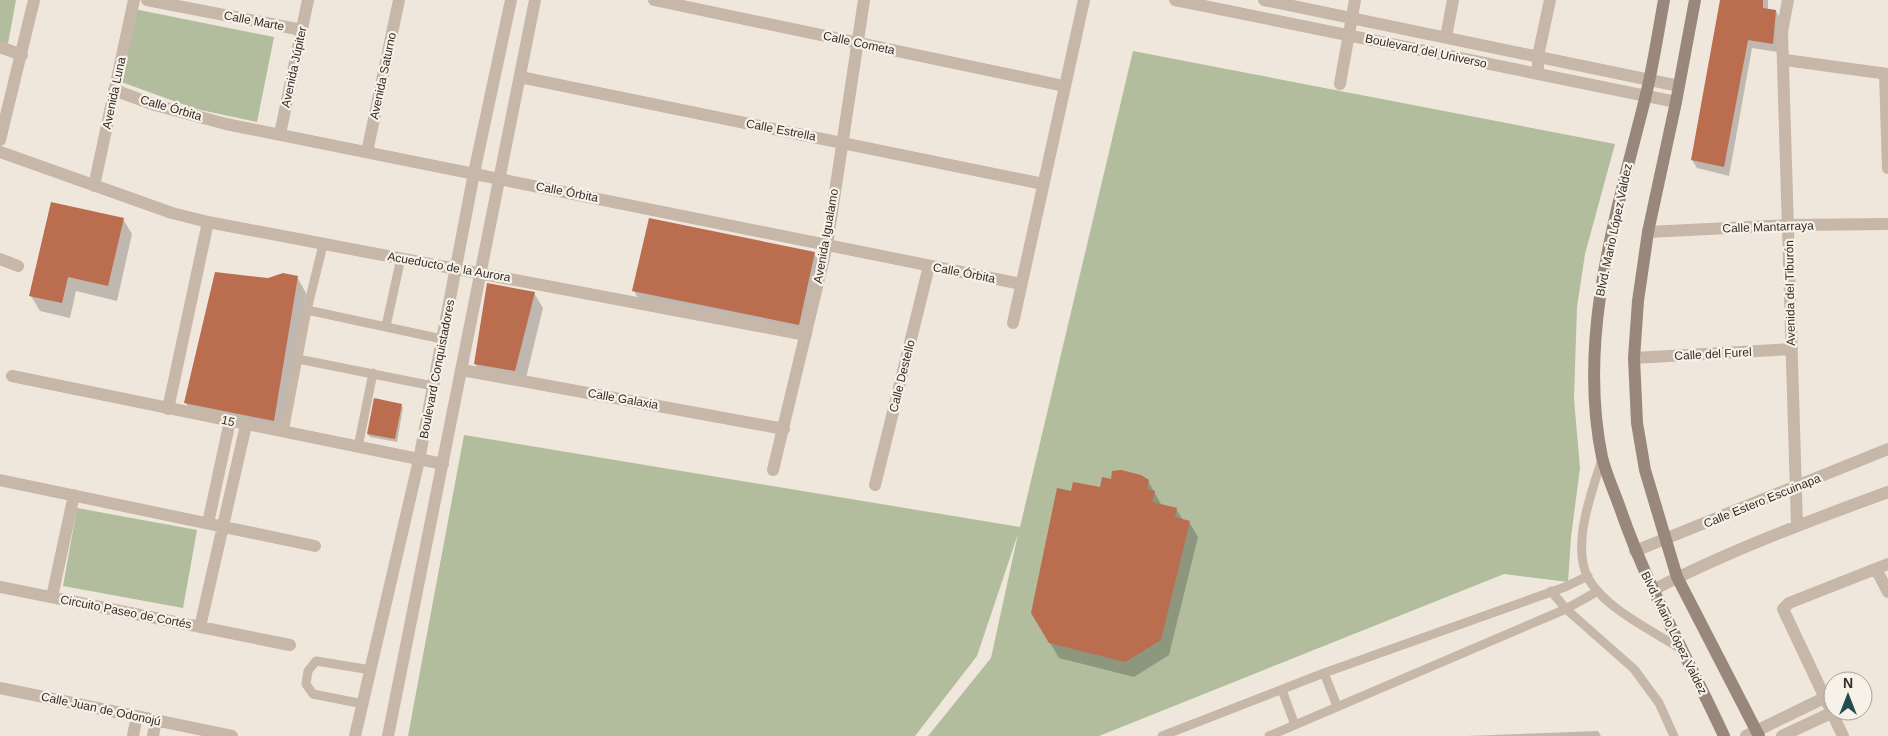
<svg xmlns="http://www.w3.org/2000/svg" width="1888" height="736" font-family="Arial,sans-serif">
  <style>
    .green { fill: #b1bd9d }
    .shadow { fill: #0003 }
    .building { fill: #ba6d4f }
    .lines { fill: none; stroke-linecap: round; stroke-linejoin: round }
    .service { stroke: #c6b7a9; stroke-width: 9 }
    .minor { stroke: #c6b7a9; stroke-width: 12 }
    .tertiary { stroke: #c6b7a9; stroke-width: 12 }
    .secondary { stroke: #99877b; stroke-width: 12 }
    .labels { text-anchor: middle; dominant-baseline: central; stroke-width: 4.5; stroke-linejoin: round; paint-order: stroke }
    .street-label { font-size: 12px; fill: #342c28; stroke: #f7f1e8 }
  </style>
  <rect width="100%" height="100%" fill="#efe7dc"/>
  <path class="green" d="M 0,0 L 16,0 L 7,49 L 0,46 Z
    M 129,8 L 274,37 L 257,122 L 196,109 L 113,79 Z
    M 1133,51 L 1615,144 L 1585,254 L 1577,307 L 1574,399 L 1580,468 L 1571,537 L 1568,582 L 1504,574 L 1099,736 L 928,736 L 991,658 L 1018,534 L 977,656 L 915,736 L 408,736 L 464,435 L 1020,527 Z
    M 77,508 L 197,530 L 183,608 L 63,586 Z"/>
  <path class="shadow" d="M 1723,0 L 1768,0 L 1768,10 L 1776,11 L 1781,20 L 1778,52 L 1752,48 L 1729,176 L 1697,168 L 1692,160 Z
    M 123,219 L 132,234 L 117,301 L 76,291 L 70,318 L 40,311 L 31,296 Z
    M 814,253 L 823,268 L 808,340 L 643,306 L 634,291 Z
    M 297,277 L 306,293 L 283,436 L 194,418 L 186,403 L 269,279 Z
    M 534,293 L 543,308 L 524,386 L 484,379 L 475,364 Z
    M 401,405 L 403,408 L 397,442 L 370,437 L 368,434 Z
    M 1148,481 L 1162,506 L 1176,509 L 1183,520 L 1189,522 L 1198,537 L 1169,655 L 1134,677 L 1059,658 L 1041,628 L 1072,493 Z
    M 1598,731 L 1601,736 L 1466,736 Z"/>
  <path class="building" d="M 1720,0 L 1763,0 L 1763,8 L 1776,10 L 1773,44 L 1748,40 L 1724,167 L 1691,160 Z
    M 51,202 L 124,218 L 108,286 L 68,277 L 62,303 L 29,296 Z
    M 649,218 L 815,252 L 799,325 L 632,291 Z
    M 215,272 L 268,278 L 283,273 L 298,276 L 274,421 L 184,403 Z
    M 487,283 L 535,292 L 515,371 L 474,364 Z
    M 374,398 L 402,404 L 395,439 L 367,434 Z
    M 1121,470 L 1141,475 L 1149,480 L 1147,489 L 1155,491 L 1152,502 L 1177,508 L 1175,517 L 1190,521 L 1161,640 L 1125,662 L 1049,643 L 1031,613 L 1057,488 L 1071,491 L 1073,482 L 1100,487 L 1102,477 L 1111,479 L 1112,471 Z"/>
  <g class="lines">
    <path class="service" d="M 307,310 L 442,339
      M 386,326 L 401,258
      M 298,359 L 433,386
      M 284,432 L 307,310 L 323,245
      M 358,447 L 373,373
      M 1602,459 C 1592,492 1572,542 1587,576 C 1602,607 1653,631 1681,649
      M 1551,591 L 1566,609 L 1634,669 L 1659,703 L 1674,736
      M 1324,673 L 1337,706
      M 1282,690 L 1295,725
      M 363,704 L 313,694 L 306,684 L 308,671 L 316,661 L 371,670
      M 1162,736 L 1324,673 L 1565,587 L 1588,576
      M 1269,736 L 1566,609 L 1598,591"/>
    <path class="minor" d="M 147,0 L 302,30
      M 654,0 L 1064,86
      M 1788,0 L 1782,32 L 1797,526
      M 1446,37 L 1453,0
      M 0,47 L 22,55
      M 1785,60 L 1888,74
      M 1538,74 L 1538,56 L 1550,0
      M 1885,74 L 1888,168
      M 520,77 L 1043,184
      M 1340,84 L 1355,0
      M 114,90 L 155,105 L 226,124 L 1021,284
      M 280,134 L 308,0
      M 0,140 L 34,0
      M 0,152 L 172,213 L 208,222 L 806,335
      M 367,152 L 399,0
      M 94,186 L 134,0
      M 1648,232 L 1789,225 L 1888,224
      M 0,259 L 18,266
      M 1013,323 L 1084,0
      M 1634,358 L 1792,349
      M 462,370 L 784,429
      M 12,376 L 443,464
      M 168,409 L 208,222
      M 773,470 L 827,245 L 864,0
      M 0,480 L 315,546
      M 875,485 L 929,266
      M 208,523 L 230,421
      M 1635,551 L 1888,449
      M 1876,569 L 1888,592
      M 0,587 L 290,645
      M 1653,590 C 1728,551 1809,521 1888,492
      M 52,597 L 74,495
      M 200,627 L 246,425
      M 0,688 L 232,736
      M 133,736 L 137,716
      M 153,736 L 156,720
      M 1746,736 L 1824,698
      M 1782,736 L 1831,713
      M 1843,736 L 1783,609 L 1789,603 L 1888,564"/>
    <path class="tertiary" d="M 1175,0 L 1676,102
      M 1264,0 L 1679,86
      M 355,736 L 419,460 L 474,173 L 511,0
      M 388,736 L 535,0"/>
    <path class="secondary" d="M 1664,0 C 1658,33 1653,67 1645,99 C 1616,215 1577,336 1602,457 C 1606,474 1614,491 1620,508 C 1647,587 1689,660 1724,736
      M 1695,0 L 1676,102 L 1648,232 L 1638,301 L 1634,358 L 1637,423 L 1645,470 L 1677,577 L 1759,736"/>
  </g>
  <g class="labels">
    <g class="street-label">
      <text transform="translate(254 21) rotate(11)">Calle Marte</text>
      <text transform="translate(859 43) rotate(12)">Calle Cometa</text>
      <text transform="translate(1426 51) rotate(12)">Boulevard del Universo</text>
      <text transform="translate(294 67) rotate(-78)">Avenida Júpiter</text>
      <text transform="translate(383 76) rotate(-78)">Avenida Saturno</text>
      <text transform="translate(114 93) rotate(-78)">Avenida Luna</text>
      <text transform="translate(171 108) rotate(16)">Calle Órbita</text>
      <text transform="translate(781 130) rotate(11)">Calle Estrella</text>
      <text transform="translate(567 192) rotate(11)">Calle Órbita</text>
      <text transform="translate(1768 227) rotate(-2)">Calle Mantarraya</text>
      <text transform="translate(1614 230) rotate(-78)">Blvd. Mario López Valdez</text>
      <text transform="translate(826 236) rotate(-80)">Avenida Igualamo</text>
      <text transform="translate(449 267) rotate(10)">Acueducto de la Aurora</text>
      <text transform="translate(964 273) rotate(11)">Calle Órbita</text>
      <text transform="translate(1790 293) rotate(-91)">Avenida del Tiburón</text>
      <text transform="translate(1713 354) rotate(-3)">Calle del Furel</text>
      <text transform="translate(437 369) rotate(-79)">Boulevard Conquistadores</text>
      <text transform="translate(902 376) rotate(-76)">Calle Destello</text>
      <text transform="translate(623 399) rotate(10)">Calle Galaxia</text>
      <text transform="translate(228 421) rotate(12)">15</text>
      <text transform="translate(1762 501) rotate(-22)">Calle Estero Escuinapa</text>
      <text transform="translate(126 612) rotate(11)">Circuito Paseo de Cortés</text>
      <text transform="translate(1674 633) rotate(64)">Blvd. Mario López Valdez</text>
      <text transform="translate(101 709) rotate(12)">Calle Juan de Odonojú</text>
    </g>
  </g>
  <g transform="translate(1848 696)"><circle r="24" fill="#f7f1e8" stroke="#a9a29b"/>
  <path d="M0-4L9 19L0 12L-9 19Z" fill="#224c51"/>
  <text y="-8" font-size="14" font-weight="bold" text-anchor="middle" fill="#342c28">N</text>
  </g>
</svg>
